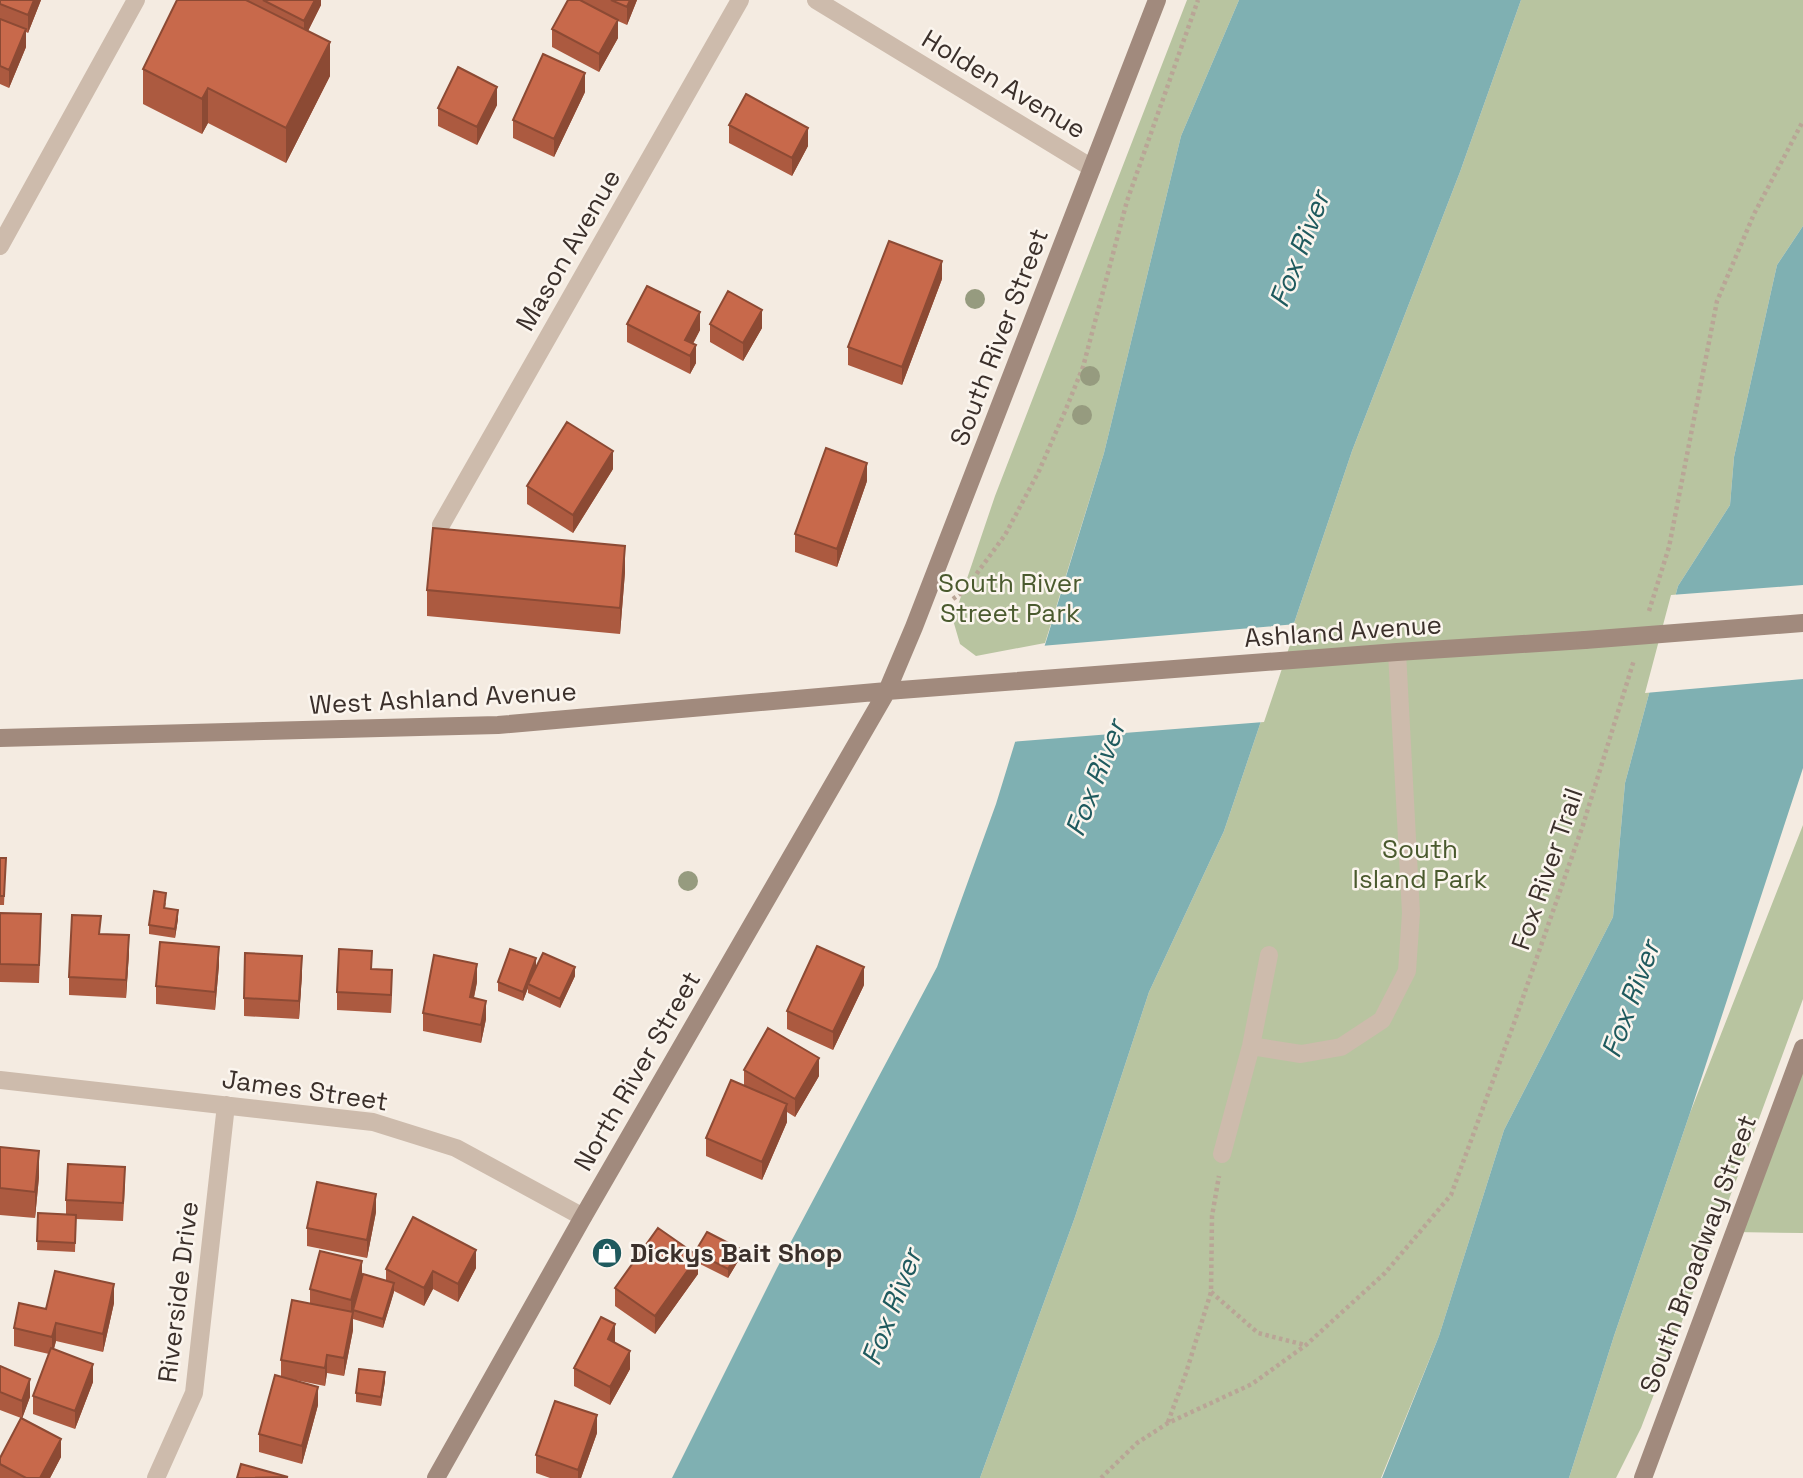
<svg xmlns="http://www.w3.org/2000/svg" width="1803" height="1478" font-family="'Space Grotesk',sans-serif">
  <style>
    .green { fill: #b8c4a0 }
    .water { fill: #7fb0b2 }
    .pier { fill: #f4ebe1 }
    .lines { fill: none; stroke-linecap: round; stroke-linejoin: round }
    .path { stroke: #b9a596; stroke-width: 4.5; stroke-dasharray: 3.5 3.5; stroke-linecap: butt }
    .lane { stroke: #cdbbac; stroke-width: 18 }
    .street { stroke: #cdbbac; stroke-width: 18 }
    .secondary { stroke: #a18a7d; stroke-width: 18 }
    .secondary-bridge { stroke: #a18a7d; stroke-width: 18 }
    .tree { fill: #969b7f }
    .wall { fill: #ac5a40 }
    .shaded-wall { fill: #8c4a34 }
    .building { fill: #c8694b; stroke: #8c4a34; stroke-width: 2 }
    .labels { text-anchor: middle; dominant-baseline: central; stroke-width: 5; stroke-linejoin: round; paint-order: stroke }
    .street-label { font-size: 26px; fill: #3b302b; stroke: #fbf5ee }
    .park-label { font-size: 26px; fill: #4a5a2e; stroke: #fbf5ee }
    .poi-label { font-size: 26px; font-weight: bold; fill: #3b302b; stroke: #fbf5ee; text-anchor: start }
    .water-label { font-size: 28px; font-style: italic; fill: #1f5a5e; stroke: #fbf5ee }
  </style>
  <rect width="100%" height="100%" fill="#f4ebe1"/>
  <path class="green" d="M 1187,0 L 1239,0 L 1181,136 L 1104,453 L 1045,643 L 976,656 L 960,644 L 953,620 L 995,496 Z
    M 1521,0 L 1803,0 L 1803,226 L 1777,265 L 1734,457 L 1730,505 L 1678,586 L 1625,783 L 1613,917 L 1504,1130 L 1439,1336 L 1381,1478 L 980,1478 L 1075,1217 L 1149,992 L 1224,831 L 1352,451 L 1460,172 Z
    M 1803,825 L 1803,999 L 1739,1173 L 1641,1428 L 1616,1478 L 1569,1478 L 1614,1336 L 1690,1113 Z
    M 1803,1048 L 1803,1233 L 1734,1232 Z"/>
  <path class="water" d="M 1239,0 L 1521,0 L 1460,172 L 1352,451 L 1224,831 L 1149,992 L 1075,1217 L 980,1478 L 672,1478 L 777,1268 L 937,967 L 996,804 L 1104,453 L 1181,136 Z
    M 1803,226 L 1803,768 L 1690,1113 L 1614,1336 L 1569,1478 L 1382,1478 L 1439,1336 L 1504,1130 L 1613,917 L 1625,783 L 1678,586 L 1730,505 L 1734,457 L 1777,265 Z"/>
  <path class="pier" d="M 1803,585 L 1803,679 L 1645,693 L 1671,595 Z
    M 1297,624 L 1264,722 L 1011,742 L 1041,646 Z"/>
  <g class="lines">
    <path class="path" d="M 953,599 L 964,591 L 1005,535 L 1039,471 L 1066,409 L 1083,367 L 1127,201 L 1198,0
      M 1649,611 L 1669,547 L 1717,301 L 1754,214 L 1803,121
      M 1211,1292 L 1258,1333 L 1305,1345
      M 1168,1422 L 1186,1373 L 1211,1292 L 1212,1216 L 1219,1176
      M 1101,1478 L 1137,1443 L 1168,1423 L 1252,1384 L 1306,1345 L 1385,1273 L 1451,1195 L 1513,1026 L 1583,825 L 1634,660"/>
    <path class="lane" d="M 1251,1046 L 1301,1054 L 1341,1047 L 1382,1020 L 1407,971 L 1411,913 L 1397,652
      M 1222,1154 L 1251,1046 L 1269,955"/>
    <path class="street" d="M 816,0 L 1092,168
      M 0,246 L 136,0
      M 441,525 L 740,0
      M 0,1080 L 373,1122 L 456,1148 L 583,1217
      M 156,1478 L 194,1393 L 226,1105"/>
    <path class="secondary" d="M 0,738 L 498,725 L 887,691 L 1397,652 L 1585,640
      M 436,1478 L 583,1217 L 887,691 L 914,627 L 1157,0
      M 1643,1478 L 1803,1048"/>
    <path class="secondary-bridge" d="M 1585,640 L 1803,623"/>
  </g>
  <g class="tree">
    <circle cx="975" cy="299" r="10"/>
    <circle cx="1090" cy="376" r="10"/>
    <circle cx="1082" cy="415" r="10"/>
    <circle cx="688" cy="881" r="10"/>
  </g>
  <path class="wall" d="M 0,0 L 41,0 L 28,33 L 26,32 L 26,47 L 9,88 L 0,84 Z
    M 177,0 L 321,0 L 321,5 L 308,31 L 330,76 L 286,163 L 208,123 L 202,134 L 143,104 L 143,69 Z
    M 568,0 L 637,0 L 627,25 L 618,21 L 618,38 L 599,72 L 552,47 L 552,29 Z
    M 585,92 L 554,157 L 513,138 L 513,120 Z
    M 497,105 L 477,145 L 438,126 L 438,108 Z
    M 729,125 L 808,146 L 792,176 L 729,143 Z
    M 942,279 L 902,385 L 848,365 L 848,347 Z
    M 627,324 L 700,330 L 693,344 L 696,363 L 690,374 L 627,342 Z
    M 710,324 L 762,328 L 743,361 L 710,342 Z
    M 613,469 L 573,533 L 527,504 L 527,486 Z
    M 867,481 L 837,567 L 795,552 L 795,534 Z
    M 625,572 L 620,634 L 427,616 L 427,590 Z
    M 0,858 L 6,858 L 4,905 L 0,905 Z
    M 166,902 L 165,908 L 178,919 L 175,938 L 149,934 L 149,925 Z
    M 0,913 L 41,932 L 39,983 L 0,982 Z
    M 101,934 L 129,953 L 126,998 L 69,995 L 69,977 Z
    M 219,965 L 215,1010 L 156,1004 L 156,986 Z
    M 536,968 L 575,976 L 560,1008 L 528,993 L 528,988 L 523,1001 L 498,991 L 498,982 Z
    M 372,969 L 392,988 L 391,1013 L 337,1010 L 337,992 Z
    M 302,974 L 299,1019 L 244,1016 L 244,998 Z
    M 477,982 L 474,998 L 486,1019 L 481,1043 L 423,1031 L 423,1013 Z
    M 864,985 L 833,1050 L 787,1029 L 787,1011 Z
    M 744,1070 L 819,1076 L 795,1117 L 787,1112 L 787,1122 L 762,1180 L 706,1156 L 706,1138 L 744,1086 Z
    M 0,1147 L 39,1177 L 35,1218 L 0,1215 Z
    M 125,1185 L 123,1221 L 76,1219 L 75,1252 L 37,1250 L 38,1213 L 66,1214 L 66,1200 Z
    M 376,1212 L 367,1258 L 307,1246 L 307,1228 Z
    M 695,1252 L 740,1258 L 728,1278 L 698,1263 L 698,1274 L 655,1334 L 615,1306 L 615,1288 L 695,1254 Z
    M 476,1268 L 458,1302 L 433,1289 L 424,1306 L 394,1291 L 383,1328 L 353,1319 L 353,1330 L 344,1376 L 327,1373 L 325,1386 L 290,1379 L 318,1405 L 302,1464 L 259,1452 L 259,1434 L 281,1377 L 281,1360 L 310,1304 L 310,1289 L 362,1279 L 386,1281 L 386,1269 Z
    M 114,1303 L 103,1352 L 56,1341 L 54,1349 L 93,1382 L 75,1429 L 33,1414 L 33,1396 L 49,1354 L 14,1346 L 14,1328 L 46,1309 Z
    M 615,1342 L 630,1369 L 610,1405 L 574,1386 L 574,1368 Z
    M 0,1366 L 30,1397 L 22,1418 L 61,1457 L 50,1478 L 0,1478 L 0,1458 L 21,1418 L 0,1410 Z
    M 385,1381 L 381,1406 L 356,1402 L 356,1393 Z
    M 597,1433 L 581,1478 L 550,1478 L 536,1473 L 536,1455 Z"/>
  <path class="shaded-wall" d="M 34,0 L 41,0 L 28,33 L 28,15 Z
    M 315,0 L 321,0 L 321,5 L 304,39 L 304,21 Z
    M 630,0 L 637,0 L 627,25 L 627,7 Z
    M 618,20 L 618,38 L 599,72 L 599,54 Z
    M 26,29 L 26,47 L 9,88 L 9,70 Z
    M 330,42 L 330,76 L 286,163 L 286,128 Z
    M 585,73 L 585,92 L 554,157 L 554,139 Z
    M 497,87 L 497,105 L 477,145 L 477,127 Z
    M 208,88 L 208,123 L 202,134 L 202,99 Z
    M 808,128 L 808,146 L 792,176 L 792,158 Z
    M 942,261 L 942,279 L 902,385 L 902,367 Z
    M 762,310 L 762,328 L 743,361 L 743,343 Z
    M 700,312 L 700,330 L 687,354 L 685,340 Z
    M 696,345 L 696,363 L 690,374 L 690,356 Z
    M 613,451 L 613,469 L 573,533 L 573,515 Z
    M 867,463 L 867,481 L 837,567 L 837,549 Z
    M 625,546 L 625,572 L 620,634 L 620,608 Z
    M 178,910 L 178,919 L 175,938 L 175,929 Z
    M 129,935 L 129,953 L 126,998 L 126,980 Z
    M 219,947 L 219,965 L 215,1010 L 215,992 Z
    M 302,956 L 302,974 L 299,1019 L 299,1001 Z
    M 536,958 L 536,968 L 528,984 L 528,988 L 523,1001 L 523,992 Z
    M 477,964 L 477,982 L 470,1015 L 470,997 Z
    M 575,967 L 575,976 L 560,1008 L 560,999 Z
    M 864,967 L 864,985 L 833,1050 L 833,1032 Z
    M 392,970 L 392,988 L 391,1013 L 391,995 Z
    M 486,1001 L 486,1019 L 481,1043 L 481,1025 Z
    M 819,1058 L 819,1076 L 795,1117 L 795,1099 Z
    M 787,1104 L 787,1122 L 762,1180 L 762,1162 Z
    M 39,1151 L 39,1177 L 35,1218 L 35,1192 Z
    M 376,1194 L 376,1212 L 367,1258 L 367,1240 Z
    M 740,1249 L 740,1258 L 728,1278 L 728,1269 Z
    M 476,1250 L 476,1268 L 458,1302 L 458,1284 Z
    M 698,1256 L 698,1274 L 655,1334 L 655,1316 Z
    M 362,1261 L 362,1280 L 351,1318 L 351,1300 Z
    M 433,1271 L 433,1289 L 424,1306 L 424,1288 Z
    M 394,1283 L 394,1292 L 383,1328 L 383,1319 Z
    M 114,1284 L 114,1303 L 103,1352 L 103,1334 Z
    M 353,1312 L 353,1330 L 344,1376 L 344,1358 Z
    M 56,1323 L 56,1341 L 52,1355 L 52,1337 Z
    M 615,1324 L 615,1342 L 608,1358 L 608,1339 Z
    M 630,1351 L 630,1369 L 610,1405 L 610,1387 Z
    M 327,1355 L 327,1373 L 325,1386 L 325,1368 Z
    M 93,1364 L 93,1382 L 75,1429 L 75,1411 Z
    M 385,1372 L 385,1381 L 381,1406 L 381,1397 Z
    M 30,1379 L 30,1397 L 22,1419 L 22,1401 Z
    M 318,1387 L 318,1405 L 302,1464 L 302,1446 Z
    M 597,1415 L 597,1433 L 581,1478 L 578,1478 L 578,1470 Z
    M 61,1439 L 61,1457 L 50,1478 L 40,1478 Z"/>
  <path class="building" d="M 0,0 L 34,0 L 28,15 L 0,4 Z
    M 177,0 L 246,0 L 330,42 L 286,128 L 208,88 L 202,99 L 143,69 Z
    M 263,0 L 315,0 L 304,21 Z
    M 568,0 L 580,0 L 618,20 L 599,54 L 552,29 Z
    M 611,0 L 630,0 L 627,7 Z
    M 0,19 L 26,29 L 9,70 L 0,66 Z
    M 543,54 L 585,73 L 554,139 L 513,120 Z
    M 458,67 L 497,87 L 477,127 L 438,108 Z
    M 746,94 L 808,128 L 792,158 L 729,125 Z
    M 889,241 L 942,261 L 902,367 L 848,347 Z
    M 647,286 L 700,312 L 685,340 L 696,345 L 690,356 L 627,324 Z
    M 728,291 L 762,310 L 743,343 L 710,324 Z
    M 567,422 L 613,451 L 573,515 L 527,486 Z
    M 826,448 L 867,463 L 837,549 L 795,534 Z
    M 433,528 L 625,546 L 620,608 L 427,590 Z
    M 0,858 L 6,858 L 4,896 L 0,896 Z
    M 154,891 L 166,893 L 164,908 L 178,910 L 175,929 L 149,925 Z
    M 0,913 L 41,914 L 39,965 L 0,964 Z
    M 72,915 L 101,916 L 99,934 L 129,935 L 126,980 L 69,977 Z
    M 160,942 L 219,947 L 215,992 L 156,986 Z
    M 817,946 L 864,967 L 833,1032 L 787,1011 Z
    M 339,949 L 372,951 L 371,969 L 392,970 L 391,995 L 337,992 Z
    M 510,949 L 536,958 L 523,992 L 498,982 Z
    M 245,953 L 302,956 L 299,1001 L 244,998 Z
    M 543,953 L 575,967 L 560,999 L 528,984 Z
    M 434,955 L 477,964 L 470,997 L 486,1001 L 481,1025 L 423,1013 Z
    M 768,1028 L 819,1058 L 795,1099 L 744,1070 Z
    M 731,1080 L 787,1104 L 762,1162 L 706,1138 Z
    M 0,1147 L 39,1151 L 35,1192 L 0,1188 Z
    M 68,1164 L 125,1167 L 123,1203 L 66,1200 Z
    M 317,1182 L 376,1194 L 367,1240 L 307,1228 Z
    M 38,1213 L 76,1215 L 75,1243 L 37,1241 Z
    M 413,1217 L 476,1250 L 458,1284 L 433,1271 L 424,1288 L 386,1269 Z
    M 658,1228 L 698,1256 L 655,1316 L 615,1288 Z
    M 707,1232 L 740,1249 L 728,1269 L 695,1252 Z
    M 320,1251 L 362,1261 L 351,1300 L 310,1289 Z
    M 55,1271 L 114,1284 L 103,1334 L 56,1323 L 52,1337 L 14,1328 L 19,1303 L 46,1309 Z
    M 363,1274 L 394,1283 L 383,1319 L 353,1310 Z
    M 292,1300 L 353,1312 L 344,1358 L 327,1355 L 325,1368 L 281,1360 Z
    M 601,1317 L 615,1324 L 608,1339 L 630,1351 L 610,1387 L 574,1368 Z
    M 51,1348 L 93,1364 L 75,1411 L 33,1396 Z
    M 0,1366 L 30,1379 L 22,1401 L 0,1392 Z
    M 359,1369 L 385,1372 L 381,1397 L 356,1393 Z
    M 275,1375 L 318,1387 L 302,1446 L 259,1434 Z
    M 555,1401 L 597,1415 L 578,1470 L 536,1455 Z
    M 21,1418 L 61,1439 L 40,1478 L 26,1478 L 0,1464 L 0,1458 Z
    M 241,1464 L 288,1477 L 237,1478 Z"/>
  <defs>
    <g id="shop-disc" transform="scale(1.575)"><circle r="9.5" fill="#1f5a5e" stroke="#fbf5ee"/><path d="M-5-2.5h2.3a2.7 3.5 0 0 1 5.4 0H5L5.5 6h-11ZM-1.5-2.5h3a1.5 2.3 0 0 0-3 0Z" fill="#fff"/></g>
  </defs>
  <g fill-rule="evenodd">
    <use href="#shop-disc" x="607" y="1253"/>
  </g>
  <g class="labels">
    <g class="street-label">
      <text transform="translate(1004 84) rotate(31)">Holden Avenue</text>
      <text transform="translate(568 250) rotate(-60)">Mason Avenue</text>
      <text transform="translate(999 337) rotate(-69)">South River Street</text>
      <text transform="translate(1343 631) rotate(-4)">Ashland Avenue</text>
      <text transform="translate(443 698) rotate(-3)">West Ashland Avenue</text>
      <text transform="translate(1547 869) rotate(-71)">Fox River Trail</text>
      <text transform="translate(637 1071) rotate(-60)">North River Street</text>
      <text transform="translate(305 1090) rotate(8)">James Street</text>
      <text transform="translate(1698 1254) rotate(-70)">South Broadway Street</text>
      <text transform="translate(178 1292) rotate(-83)">Riverside Drive</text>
    </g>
    <g class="park-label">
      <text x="1010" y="583">South River<tspan x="1010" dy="30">Street Park</tspan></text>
      <text x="1420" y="849">South<tspan x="1420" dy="30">Island Park</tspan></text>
    </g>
    <g class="poi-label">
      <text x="630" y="1253">Dickys Bait Shop</text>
    </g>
    <g class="water-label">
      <text transform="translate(1299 249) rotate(-69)">Fox River</text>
      <text transform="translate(1095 778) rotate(-69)">Fox River</text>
      <text transform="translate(1630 999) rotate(-70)">Fox River</text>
      <text transform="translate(891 1307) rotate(-69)">Fox River</text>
    </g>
  </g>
</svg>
